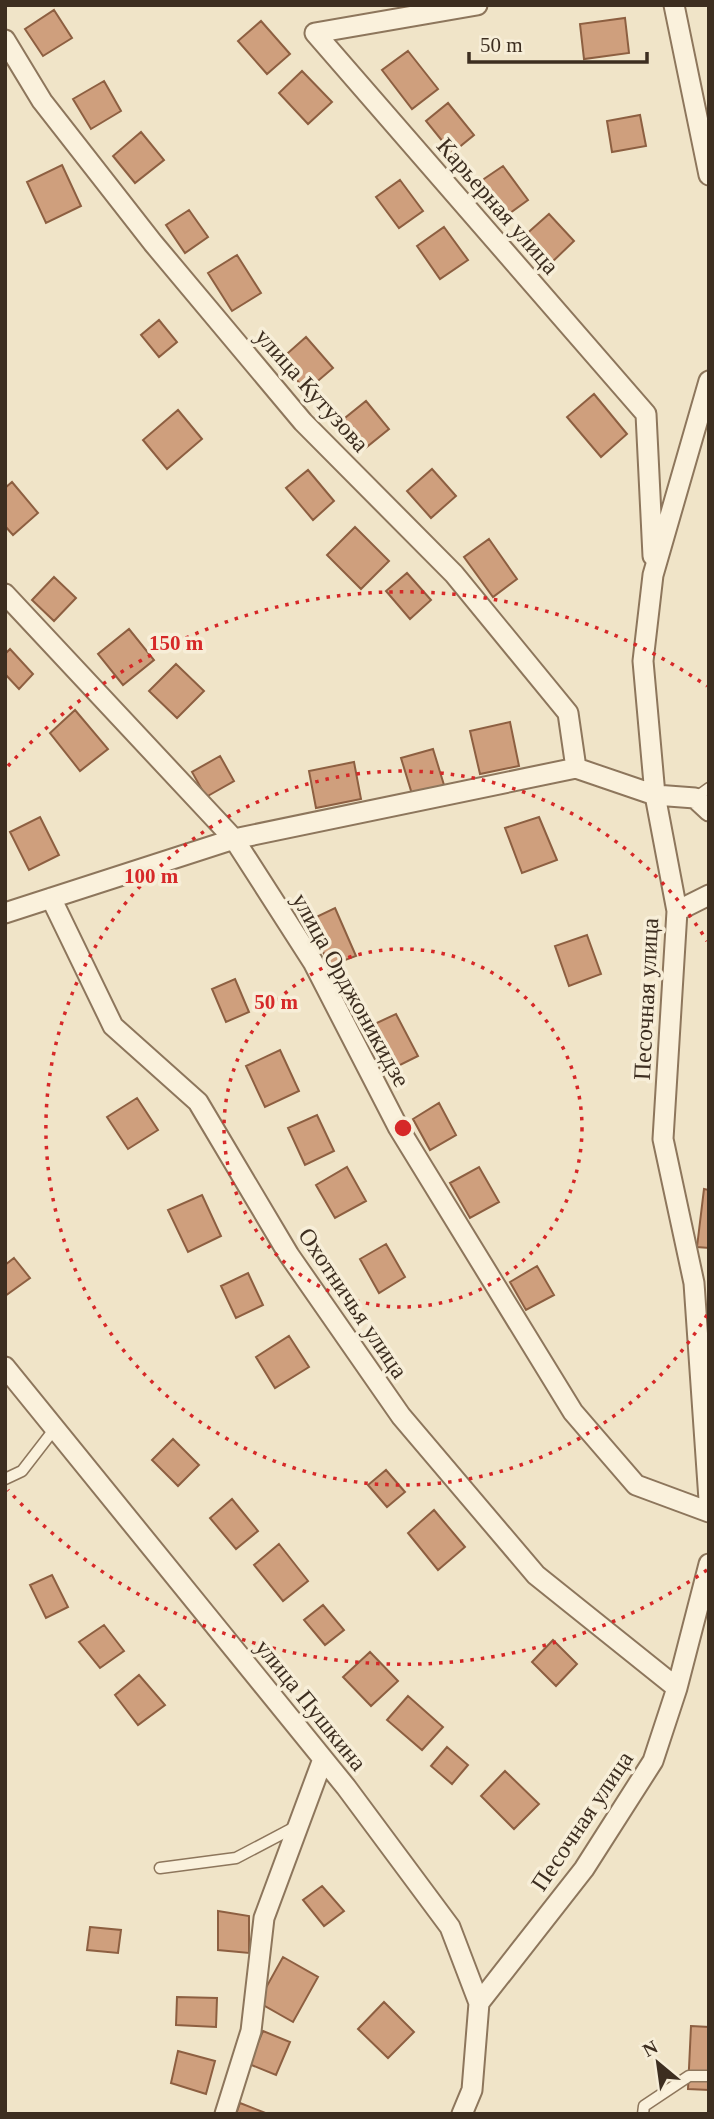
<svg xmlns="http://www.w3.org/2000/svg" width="714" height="2119" font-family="'Times New Roman',serif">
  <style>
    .building { fill: #cf9f7d; stroke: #8d5f41; stroke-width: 2 }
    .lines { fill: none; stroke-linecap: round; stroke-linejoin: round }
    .lane-casing { stroke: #8d765c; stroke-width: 13 }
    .street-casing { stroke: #8d765c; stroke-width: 23 }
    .lane { stroke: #faf1dc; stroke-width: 10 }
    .street { stroke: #faf1dc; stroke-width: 19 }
    .ring { fill: none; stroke: #d62828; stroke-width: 3.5; stroke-dasharray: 3.5 7 }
    .labels { text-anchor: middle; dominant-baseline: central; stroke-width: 7; stroke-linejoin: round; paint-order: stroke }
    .street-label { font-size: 24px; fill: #3d2e20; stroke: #f7eed8 }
    .centre { fill: #d62828; stroke: #f7eed8; stroke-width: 3.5 }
    .ring-label { font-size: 21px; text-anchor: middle; font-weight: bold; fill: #d62828; stroke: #f7eed8; stroke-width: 7; stroke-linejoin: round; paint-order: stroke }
  </style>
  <rect width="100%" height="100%" fill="#f0e4c8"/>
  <path class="building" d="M 54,10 L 72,38 L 43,56 L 25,29 Z
    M 625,18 L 629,53 L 584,59 L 580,24 Z
    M 261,21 L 290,54 L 267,74 L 238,41 Z
    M 408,51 L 438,89 L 412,109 L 382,70 Z
    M 302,71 L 332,102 L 308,124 L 279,93 Z
    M 104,81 L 121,111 L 91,129 L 73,99 Z
    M 448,103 L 474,135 L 452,153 L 426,121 Z
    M 640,115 L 646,146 L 612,152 L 607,121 Z
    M 141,132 L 164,160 L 135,183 L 113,156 Z
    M 62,165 L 81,206 L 46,223 L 27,182 Z
    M 503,166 L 528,200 L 503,218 L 478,183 Z
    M 400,180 L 423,211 L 399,228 L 376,197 Z
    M 189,210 L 208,237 L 185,253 L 166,225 Z
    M 549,214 L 574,241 L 549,265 L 523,237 Z
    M 444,227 L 468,260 L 440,279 L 417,246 Z
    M 237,255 L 261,293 L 232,311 L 208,273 Z
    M 159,320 L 177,342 L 159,357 L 141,335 Z
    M 306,337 L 333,368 L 306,391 L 280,360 Z
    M 594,394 L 627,434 L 601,457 L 567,417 Z
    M 366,401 L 389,429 L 363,450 L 340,422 Z
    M 178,410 L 202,439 L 167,469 L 143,440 Z
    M 432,469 L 456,496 L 431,518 L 407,491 Z
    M 308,470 L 334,501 L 313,520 L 286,488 Z
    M 12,482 L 38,513 L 13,535 L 5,526 L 5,488 Z
    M 355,527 L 389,561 L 361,589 L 327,555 Z
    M 489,539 L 517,579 L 493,597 L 464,557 Z
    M 407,573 L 431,600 L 410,619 L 386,591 Z
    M 54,577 L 76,598 L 54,621 L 32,600 Z
    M 129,629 L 154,660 L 123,685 L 98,654 Z
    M 10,649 L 33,674 L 19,689 L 5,674 L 5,654 Z
    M 176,664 L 204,691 L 177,718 L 149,691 Z
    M 75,710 L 108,749 L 80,771 L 50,733 Z
    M 510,722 L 519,766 L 480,774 L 470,731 Z
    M 433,749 L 444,785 L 412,794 L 401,758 Z
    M 220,756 L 234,781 L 206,797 L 192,772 Z
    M 354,762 L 361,799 L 316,808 L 309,771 Z
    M 40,817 L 59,855 L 29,870 L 10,832 Z
    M 539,817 L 557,860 L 522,873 L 505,828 Z
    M 335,908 L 356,956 L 329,966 L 310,920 Z
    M 587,935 L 601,974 L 569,986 L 555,946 Z
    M 235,979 L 249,1012 L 226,1022 L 212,989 Z
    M 396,1014 L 418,1056 L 388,1071 L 366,1028 Z
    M 280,1050 L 299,1091 L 265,1107 L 246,1066 Z
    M 137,1098 L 158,1130 L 128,1149 L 107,1117 Z
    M 439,1103 L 456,1135 L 430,1150 L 413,1119 Z
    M 317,1115 L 334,1151 L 305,1165 L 288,1128 Z
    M 347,1167 L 366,1201 L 335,1218 L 316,1185 Z
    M 479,1167 L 499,1202 L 470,1218 L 450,1183 Z
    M 704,1189 L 709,1190 L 709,1248 L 697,1247 Z
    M 202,1195 L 221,1236 L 188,1252 L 168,1210 Z
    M 386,1244 L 405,1277 L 379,1293 L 360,1259 Z
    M 14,1258 L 30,1278 L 5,1296 L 5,1265 Z
    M 537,1266 L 554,1295 L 526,1310 L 510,1282 Z
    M 248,1273 L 263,1305 L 236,1318 L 221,1286 Z
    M 289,1336 L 309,1367 L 275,1388 L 256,1357 Z
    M 173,1439 L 199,1465 L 178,1486 L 152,1460 Z
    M 386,1470 L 405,1492 L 387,1507 L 368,1485 Z
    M 232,1499 L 258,1531 L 236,1549 L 210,1518 Z
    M 434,1510 L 465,1547 L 438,1570 L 408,1533 Z
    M 279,1544 L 308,1581 L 283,1601 L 254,1565 Z
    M 52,1575 L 68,1607 L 46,1618 L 30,1585 Z
    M 323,1605 L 344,1630 L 325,1645 L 304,1620 Z
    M 104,1625 L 124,1651 L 100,1668 L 79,1642 Z
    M 553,1640 L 577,1664 L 556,1686 L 532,1662 Z
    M 370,1652 L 398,1681 L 371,1706 L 343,1677 Z
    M 139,1675 L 165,1705 L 138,1725 L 115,1695 Z
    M 408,1696 L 443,1727 L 422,1750 L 387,1720 Z
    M 447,1747 L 468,1765 L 452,1784 L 431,1766 Z
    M 505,1771 L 539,1804 L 514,1829 L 481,1796 Z
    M 322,1886 L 344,1911 L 324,1926 L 303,1900 Z
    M 218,1911 L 249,1916 L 249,1953 L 218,1950 Z
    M 90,1927 L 121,1930 L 118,1953 L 87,1950 Z
    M 283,1957 L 318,1977 L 293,2022 L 258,2002 Z
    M 177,1997 L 217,1998 L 216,2027 L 176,2025 Z
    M 384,2002 L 414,2032 L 388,2058 L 358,2029 Z
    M 691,2026 L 709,2027 L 709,2090 L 688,2089 Z
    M 263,2031 L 290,2042 L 276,2075 L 249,2064 Z
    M 178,2051 L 215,2061 L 206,2094 L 171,2083 Z
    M 240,2103 L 268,2114 L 236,2114 Z"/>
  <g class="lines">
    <g class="lane-casing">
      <path id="lane" d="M 695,798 L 709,788
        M 5,1479 L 22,1471 L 56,1427
        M 160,1868 L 236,1858 L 295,1827
        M 643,2114 L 644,2106 L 689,2076 L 709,2076"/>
    </g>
    <g class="street-casing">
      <path id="street" d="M 477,5 L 315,33 L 646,414 L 653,556
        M 674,5 L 709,175
        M 5,40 L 42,101 L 153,243 L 303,422 L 454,574 L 568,713 L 576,768
        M 709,381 L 653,575 L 643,661 L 655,795 L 677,911 L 663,1139 L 694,1283 L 709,1500
        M 5,594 L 234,839 L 313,962 L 398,1127 L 573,1412 L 636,1485 L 709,1512
        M 51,898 L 113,1026 L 198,1102 L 289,1255 L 401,1416 L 536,1575 L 677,1688
        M 677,911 L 709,895
        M 5,913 L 234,839 L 576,768 L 655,795 L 695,798 L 709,811
        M 5,1367 L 346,1787 L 450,1927 L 479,2003 L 472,2090 L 462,2114
        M 479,2003 L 584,1869 L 653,1761 L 677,1688 L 709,1564
        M 225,2114 L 251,2031 L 264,1918 L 323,1759"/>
    </g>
    <use href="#lane" class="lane"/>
    <use href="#street" class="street"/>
  </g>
  <g class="ring">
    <circle cx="403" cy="1128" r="179"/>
    <path d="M707 1315A357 357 0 1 1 707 941"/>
    <path d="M707 1570A536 536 0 0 1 8 1490M8 766A536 536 0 0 1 707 686"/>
  </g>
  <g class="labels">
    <g class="street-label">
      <text transform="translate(498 206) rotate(49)">Карьерная улица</text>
      <text transform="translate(312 390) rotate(48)">улица Кутузова</text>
      <text transform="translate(351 990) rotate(61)">улица Орджоникидзе</text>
      <text transform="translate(646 999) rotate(-87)">Песочная улица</text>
      <text transform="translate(353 1303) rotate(56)">Охотничья улица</text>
      <text transform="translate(311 1705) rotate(51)">улица Пушкина</text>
      <text transform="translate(582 1821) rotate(-56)">Песочная улица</text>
    </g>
  </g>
  <circle cx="403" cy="1128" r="10" class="centre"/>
  <g class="ring-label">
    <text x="176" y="650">150 m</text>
    <text x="151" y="883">100 m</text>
    <text x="276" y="1009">50 m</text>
  </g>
  <rect width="714" height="2119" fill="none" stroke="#3d2e20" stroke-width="14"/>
  <g transform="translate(658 2063) rotate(331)" stroke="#f7eed8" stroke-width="5" paint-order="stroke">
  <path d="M0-5L12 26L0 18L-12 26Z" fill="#3d2e20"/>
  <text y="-10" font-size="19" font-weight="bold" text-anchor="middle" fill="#3d2e20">N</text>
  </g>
  <path d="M469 52v10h178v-10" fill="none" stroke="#3d2e20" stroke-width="3.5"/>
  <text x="480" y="52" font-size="21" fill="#3d2e20" stroke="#f7eed8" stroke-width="5" paint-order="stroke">50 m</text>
</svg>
